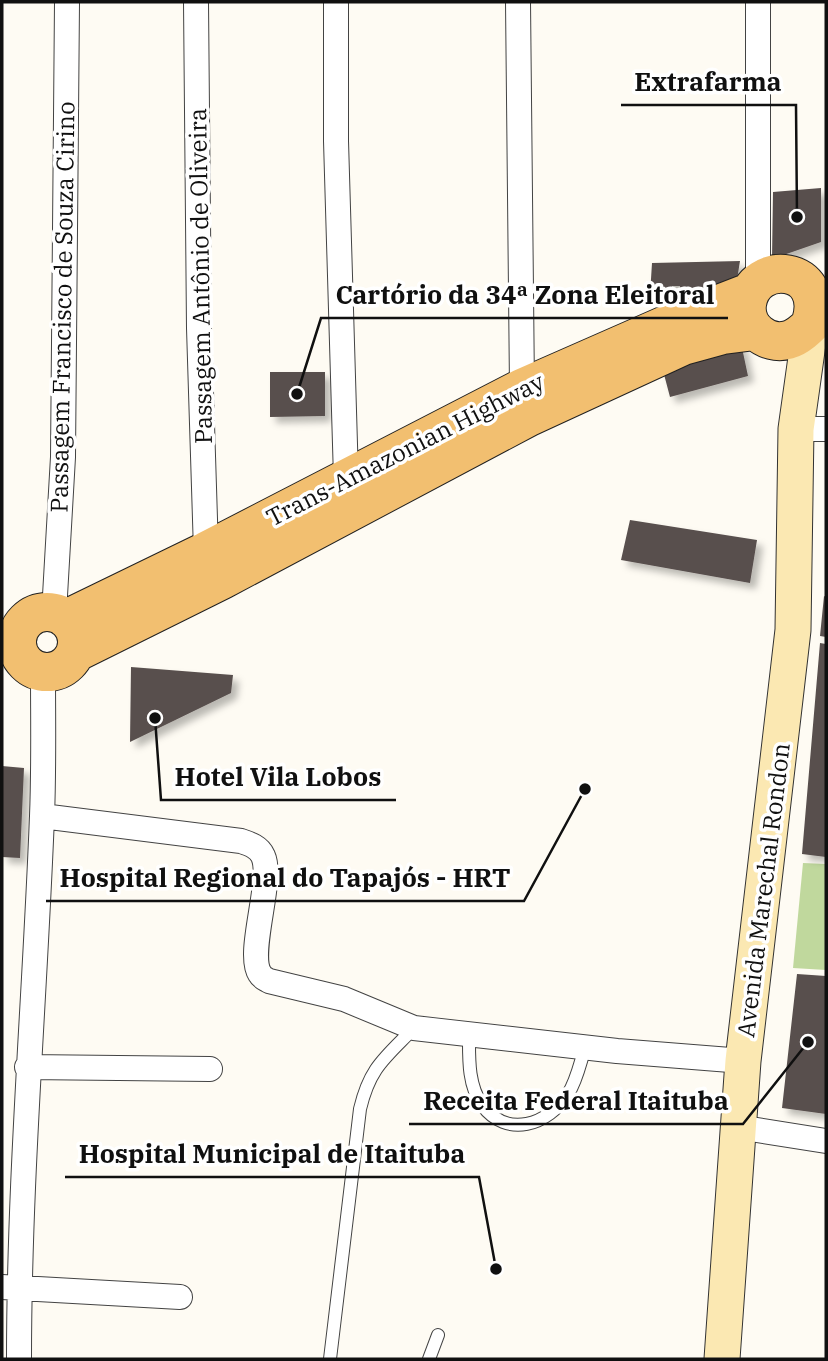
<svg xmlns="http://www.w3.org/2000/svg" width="828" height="1361" font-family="'IBM Plex Serif',serif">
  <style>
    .forest { fill: #c0d89d }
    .building { fill: #584f4d; filter: url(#shadow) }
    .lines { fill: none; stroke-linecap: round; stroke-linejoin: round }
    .lane-casing { stroke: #434343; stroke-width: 14 }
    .street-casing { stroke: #434343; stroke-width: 26 }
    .secondary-casing { stroke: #323232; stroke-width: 37 }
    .primary-casing { stroke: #212121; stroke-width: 40 }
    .lane { stroke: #fff; stroke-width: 12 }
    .street { stroke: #fff; stroke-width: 24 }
    .secondary { stroke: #fbe8b2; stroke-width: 35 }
    .primary { stroke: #f2bf70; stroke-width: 38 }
    .labels { text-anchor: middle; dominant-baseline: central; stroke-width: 7; stroke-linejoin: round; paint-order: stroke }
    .street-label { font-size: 24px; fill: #101010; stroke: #fff }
    .leader { fill: none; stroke: #101010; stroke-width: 2.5 }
    .callout-dot { fill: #101010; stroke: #fff; stroke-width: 2.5 }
    .callout-label { font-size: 26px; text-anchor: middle; font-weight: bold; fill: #101010; stroke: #fff; stroke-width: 7; stroke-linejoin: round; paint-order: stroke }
  </style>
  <defs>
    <filter id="shadow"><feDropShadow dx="6" dy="6" stdDeviation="3.5" flood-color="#0004"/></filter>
  </defs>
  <rect width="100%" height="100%" fill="#fefbf3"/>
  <path class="forest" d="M 803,863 L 826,864 L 826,970 L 793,968 Z"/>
  <path class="building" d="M 821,188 L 821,242 L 772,259 L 773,192 Z
    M 740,261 L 736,286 L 678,309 L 680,286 L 672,286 L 672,294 L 650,295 L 652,263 Z
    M 741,343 L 748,376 L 670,397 L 661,363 Z
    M 270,372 L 325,372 L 325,416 L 270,417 Z
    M 630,520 L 757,540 L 750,583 L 621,560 Z
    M 824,596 L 826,597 L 826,637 L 820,636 Z
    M 820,643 L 826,644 L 826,857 L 802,854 Z
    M 131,667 L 233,675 L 231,693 L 130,742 Z
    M 2,766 L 24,768 L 20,858 L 2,857 Z
    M 797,974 L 826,976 L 826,1114 L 782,1108 Z"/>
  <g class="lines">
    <g class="lane-casing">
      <path id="lane" d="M 469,1036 C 469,1059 468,1085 482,1105 C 507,1139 548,1125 568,1094 C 577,1080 580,1063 585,1048
        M 330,1359 L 360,1109 C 370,1067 385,1058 414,1028
        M 429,1359 L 438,1335"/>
    </g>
    <g class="street-casing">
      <path id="street" d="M 196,2 L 199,328 L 206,551
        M 336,2 L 336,141 L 346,478
        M 518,2 L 522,388
        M 758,282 L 758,2
        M 796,429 L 826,429
        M 54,613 L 63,457 L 67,2
        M 42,816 L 241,841 C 250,844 259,847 263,856 C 274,880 246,953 260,974 C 262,978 266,979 269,981 L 344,999 L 414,1028 L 617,1051 L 743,1061
        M 27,1067 L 210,1069
        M 738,1127 L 826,1141
        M 2,1287 L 180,1297
        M 19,1359 C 19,1178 35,997 42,816 C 44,768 43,720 43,672"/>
    </g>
    <g class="secondary-casing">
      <path id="secondary" d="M 722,1359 L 743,1061 L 793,630 L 796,429 L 811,322"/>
    </g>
    <g class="primary-casing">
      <path id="primary" d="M 811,322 C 828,265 753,258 747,304 C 744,327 766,346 788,340 C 803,336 815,319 826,310
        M17 642a30 30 0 1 1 60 0a30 30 0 1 1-60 0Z
        M 66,619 L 206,551 L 522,388 L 670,323 L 750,292
        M 75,653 L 222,580 L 529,417 L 683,346 L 723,335 L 755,331"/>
    </g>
    <use href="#lane" class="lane"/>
    <use href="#street" class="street"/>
    <use href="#secondary" class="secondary"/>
    <use href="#primary" class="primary"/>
  </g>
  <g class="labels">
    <g class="street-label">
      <text transform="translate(200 276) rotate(-91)">Passagem Antônio de Oliveira</text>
      <text transform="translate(62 307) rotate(-89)">Passagem Francisco de Souza Cirino</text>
      <text transform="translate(405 449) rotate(-27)">Trans-Amazonian Highway</text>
      <text transform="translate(763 890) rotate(-83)">Avenida Marechal Rondon</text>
    </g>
  </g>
  <path class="leader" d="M797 217L796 105H621M297 394L321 318H728M155 718L161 800H396M585 789L524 901H46M808 1042L743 1124H409M496 1269L479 1177H65"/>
  <g class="callout-dot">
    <circle cx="797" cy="217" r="7"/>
    <circle cx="297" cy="394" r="7"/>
    <circle cx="155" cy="718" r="7"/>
    <circle cx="585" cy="789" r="7"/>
    <circle cx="808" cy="1042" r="7"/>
    <circle cx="496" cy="1269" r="7"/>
  </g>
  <g class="callout-label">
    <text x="708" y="91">Extrafarma</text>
    <text x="525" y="304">Cartório da 34ª Zona Eleitoral</text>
    <text x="278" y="786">Hotel Vila Lobos</text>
    <text x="285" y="887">Hospital Regional do Tapajós - HRT</text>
    <text x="576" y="1110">Receita Federal Itaituba</text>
    <text x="272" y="1163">Hospital Municipal de Itaituba</text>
  </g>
  <rect width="828" height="1361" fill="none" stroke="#101010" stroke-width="7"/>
</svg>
